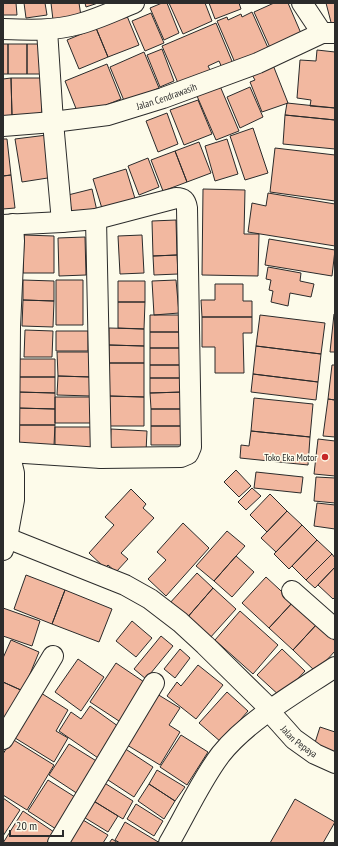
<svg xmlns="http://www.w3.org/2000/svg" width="338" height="846" font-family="'PT Sans Narrow',sans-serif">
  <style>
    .building { fill: #f2b8a0; stroke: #2b2b2b }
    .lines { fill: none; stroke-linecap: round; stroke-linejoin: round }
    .minor-casing { stroke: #2b2b2b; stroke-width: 22 }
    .minor { stroke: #fdfbea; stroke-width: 20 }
    .poi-dot { fill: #c62828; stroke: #fdfbea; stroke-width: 1.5 }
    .labels { text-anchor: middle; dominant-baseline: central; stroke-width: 3; stroke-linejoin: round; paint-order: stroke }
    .street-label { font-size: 10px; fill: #2b2b2b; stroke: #fdfbea }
    .poi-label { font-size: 10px; fill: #2b2b2b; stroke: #fdfbea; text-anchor: end }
  </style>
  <rect width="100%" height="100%" fill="#fdfbea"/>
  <path class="building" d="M 3,3 L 16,3 L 17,15 L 3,15 Z
    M 24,3 L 45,3 L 47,15 L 26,18 Z
    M 51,3 L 79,3 L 81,16 L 53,20 Z
    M 85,3 L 98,3 L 86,7 Z
    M 162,3 L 167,3 L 179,33 L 164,40 L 150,8 Z
    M 169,3 L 205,3 L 212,21 L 183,34 Z
    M 209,3 L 239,3 L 241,9 L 215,19 Z
    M 274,3 L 288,3 L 303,38 L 272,52 L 254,12 Z
    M 326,3 L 335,3 L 335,30 L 333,30 Z
    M 252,12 L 269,50 L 236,65 L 217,21 L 227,17 L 228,20 L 241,14 L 242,17 Z
    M 151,13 L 164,43 L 145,51 L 132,21 Z
    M 127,16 L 139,45 L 108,57 L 96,28 Z
    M 216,23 L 234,66 L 223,70 L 219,61 L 208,66 L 213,76 L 181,90 L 162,46 Z
    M 96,28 L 108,57 L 79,69 L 67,40 Z
    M 3,44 L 8,44 L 8,74 L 3,74 Z
    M 8,44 L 27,44 L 27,74 L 8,74 Z
    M 27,44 L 42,44 L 43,74 L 27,74 Z
    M 162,49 L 174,81 L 160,87 L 147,55 Z
    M 317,50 L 335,52 L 335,108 L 310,106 L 311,100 L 297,98 L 300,60 L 316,61 Z
    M 144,52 L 159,88 L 125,103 L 110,67 Z
    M 107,64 L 121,99 L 79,116 L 65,81 Z
    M 273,65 L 288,103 L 262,112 L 250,82 L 255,80 L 251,73 Z
    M 11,78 L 41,78 L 42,116 L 12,116 Z
    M 11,78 L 12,116 L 3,116 L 3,79 Z
    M 220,86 L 239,131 L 216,140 L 197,96 Z
    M 250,87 L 263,117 L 240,128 L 227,97 Z
    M 198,100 L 212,134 L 184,145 L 170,110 Z
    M 287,103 L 335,108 L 335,120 L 285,115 Z
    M 167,113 L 178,144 L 158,152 L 146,121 Z
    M 285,115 L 335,120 L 335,149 L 283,144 Z
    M 253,128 L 268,173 L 245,180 L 230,136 Z
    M 47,135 L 54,177 L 22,182 L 15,139 Z
    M 3,139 L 7,139 L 11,175 L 3,176 Z
    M 227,139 L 238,174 L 215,181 L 205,146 Z
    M 199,142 L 211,173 L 187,182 L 175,151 Z
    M 275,148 L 335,155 L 335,201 L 270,192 Z
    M 175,151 L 187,182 L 163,191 L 151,160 Z
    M 148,158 L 159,187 L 139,195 L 128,166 Z
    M 126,169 L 137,205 L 104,215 L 93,179 Z
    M 11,175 L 15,208 L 3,209 L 3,176 Z
    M 92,189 L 97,211 L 73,217 L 68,195 Z
    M 203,189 L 245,190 L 244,234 L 259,234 L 258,276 L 202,275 Z
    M 268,193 L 335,204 L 335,246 L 248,232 L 252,203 L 266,206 Z
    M 176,220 L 177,255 L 153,256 L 152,221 Z
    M 24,235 L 54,236 L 54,273 L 23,273 Z
    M 142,235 L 144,273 L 120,274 L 118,236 Z
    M 85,237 L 86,275 L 59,276 L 58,238 Z
    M 269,239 L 335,250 L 332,276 L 265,265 Z
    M 177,255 L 178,274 L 154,275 L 153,256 Z
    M 268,267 L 301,273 L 300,281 L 314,284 L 311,297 L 290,293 L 288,306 L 271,302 L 273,291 L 269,290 L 271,280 L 266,279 Z
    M 23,280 L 54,281 L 54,301 L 23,300 Z
    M 56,280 L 83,280 L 83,325 L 56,325 Z
    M 176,280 L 179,313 L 154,315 L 152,281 Z
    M 118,281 L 145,281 L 145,302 L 118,302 Z
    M 215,284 L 243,284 L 243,301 L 252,301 L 252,317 L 202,317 L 201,300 L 215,300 Z
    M 23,300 L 54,301 L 53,327 L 22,326 Z
    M 118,302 L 145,302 L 144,329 L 118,328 Z
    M 334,314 L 335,314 L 335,352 L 330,352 Z
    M 150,315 L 183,315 L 183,332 L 150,332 Z
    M 260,315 L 325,323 L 321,354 L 256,346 Z
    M 202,317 L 252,317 L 252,333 L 243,333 L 244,373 L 215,373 L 215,347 L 202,347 Z
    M 109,328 L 144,329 L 144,346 L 109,345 Z
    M 25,330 L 53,331 L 52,357 L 24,357 Z
    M 56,331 L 88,331 L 88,351 L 56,351 Z
    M 150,332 L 183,332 L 183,348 L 150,348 Z
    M 109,345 L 144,346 L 144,363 L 109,363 Z
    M 256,346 L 321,354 L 318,382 L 253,374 Z
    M 150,348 L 183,348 L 183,365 L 150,365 Z
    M 57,352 L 91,352 L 91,377 L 58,376 Z
    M 18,359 L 55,359 L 55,377 L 18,377 Z
    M 109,363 L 144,363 L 144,397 L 109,396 Z
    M 150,365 L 183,365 L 183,378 L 150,378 Z
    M 332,365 L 335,365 L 335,400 L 328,399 Z
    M 253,374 L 318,382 L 316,400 L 251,392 Z
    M 58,376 L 91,377 L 91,396 L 57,395 Z
    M 18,377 L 55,377 L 55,393 L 17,392 Z
    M 150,378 L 183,378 L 183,392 L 150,393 Z
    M 17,392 L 55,393 L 55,409 L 17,408 Z
    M 183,392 L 184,409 L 151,409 L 150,393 Z
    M 109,396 L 144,397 L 144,426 L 108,426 Z
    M 55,397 L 93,397 L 93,423 L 55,423 Z
    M 254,398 L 313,404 L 310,437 L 251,431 Z
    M 328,399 L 335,400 L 335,437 L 323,436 Z
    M 17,408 L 55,409 L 55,425 L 17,425 Z
    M 151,409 L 184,409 L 184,426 L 151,426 Z
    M 17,425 L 55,425 L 54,445 L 17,444 Z
    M 151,426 L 184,426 L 184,445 L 151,445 Z
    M 55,427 L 91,427 L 91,452 L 55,452 Z
    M 111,429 L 147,431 L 146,452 L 110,450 Z
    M 251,431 L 310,437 L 308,465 L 240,458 L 241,445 L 249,446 Z
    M 318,439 L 335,441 L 335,476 L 314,474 Z
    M 236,470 L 251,486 L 239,497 L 224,482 Z
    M 256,472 L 303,477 L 301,493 L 254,488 Z
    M 3,473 L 7,473 L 7,495 L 3,494 Z
    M 316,477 L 335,478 L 335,503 L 314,501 Z
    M 252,488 L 261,496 L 246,510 L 238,502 Z
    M 131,489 L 146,504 L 143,508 L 154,518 L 121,553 L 128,559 L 116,572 L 108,565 L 105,568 L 89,553 L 114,525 L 105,517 Z
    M 270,494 L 287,511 L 267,532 L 250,515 Z
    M 317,503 L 335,505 L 335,529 L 314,526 Z
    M 287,511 L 302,525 L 276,552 L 261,538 Z
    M 183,523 L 209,548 L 166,596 L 148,579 L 166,560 L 157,552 Z
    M 302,525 L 317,540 L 289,569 L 274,554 Z
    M 227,531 L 245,546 L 214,581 L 196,566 Z
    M 317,540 L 332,554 L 306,580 L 292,566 Z
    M 332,554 L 335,558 L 335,567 L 315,588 L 306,580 Z
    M 236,556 L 254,572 L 232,597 L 214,581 Z
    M 335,567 L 335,597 L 333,599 L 318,585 Z
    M 197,573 L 213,588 L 186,619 L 169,604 Z
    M 26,575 L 65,590 L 52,624 L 14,609 Z
    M 266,577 L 293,602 L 269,628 L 242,603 Z
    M 213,588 L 236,609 L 209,639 L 186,619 Z
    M 65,590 L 112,609 L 99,642 L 52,624 Z
    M 293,602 L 317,624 L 293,650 L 269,628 Z
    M 3,608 L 40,621 L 32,646 L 3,636 Z
    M 240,611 L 278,645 L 253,674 L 215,640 Z
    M 132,621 L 152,638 L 136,657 L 116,641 Z
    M 317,624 L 335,641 L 335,651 L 316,672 L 293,650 Z
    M 161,636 L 173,646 L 146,679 L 134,669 Z
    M 11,640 L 39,652 L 23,691 L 3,682 L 3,658 Z
    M 180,649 L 190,658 L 175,678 L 164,669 Z
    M 282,649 L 305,671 L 281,697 L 257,675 Z
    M 78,659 L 104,677 L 81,711 L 55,692 Z
    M 116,663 L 150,686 L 125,725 L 90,702 Z
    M 198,665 L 223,685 L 196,719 L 167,696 L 177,682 L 181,686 Z
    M 3,682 L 23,691 L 3,724 Z
    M 227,692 L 248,711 L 221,742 L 199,723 Z
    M 41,693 L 68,710 L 56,731 L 68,738 L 54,762 L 7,733 Z
    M 157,694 L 180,708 L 169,725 L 180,732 L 160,765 L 127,745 Z
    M 90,706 L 122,729 L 101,760 L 59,731 L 71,712 L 81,719 Z
    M 320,727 L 335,732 L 335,756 L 313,749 Z
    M 181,735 L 208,752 L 187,785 L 160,767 Z
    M 12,739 L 54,765 L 27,810 L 3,795 L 3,754 Z
    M 69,744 L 98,762 L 78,794 L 49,775 Z
    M 124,748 L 153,767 L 134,797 L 105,778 Z
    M 157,770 L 185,787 L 175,801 L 149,784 Z
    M 48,780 L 75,797 L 56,829 L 28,811 Z
    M 103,782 L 133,801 L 123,819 L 92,800 Z
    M 149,784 L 175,801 L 164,819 L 138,801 Z
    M 3,798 L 20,810 L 3,836 Z
    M 295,799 L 335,822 L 323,843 L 270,843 Z
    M 92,800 L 118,816 L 108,832 L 82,816 Z
    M 136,804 L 163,821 L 154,836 L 127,819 Z
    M 23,811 L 54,832 L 47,843 L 3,843 Z
    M 78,817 L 108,835 L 103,843 L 64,843 Z
    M 125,822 L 160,843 L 120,843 L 115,840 Z
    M 112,839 L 118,843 L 109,843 Z"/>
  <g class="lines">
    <g class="minor-casing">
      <g id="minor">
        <path d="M 302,3 L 322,33 L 335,33"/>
        <path d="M 3,29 C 29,30 54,31 79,24 C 98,19 116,10 134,3"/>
        <path d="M 47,30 L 53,122 L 62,222"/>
        <path id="s1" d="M 3,126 L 53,122 L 108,115 L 163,98 L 258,63 L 322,33"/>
        <path d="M 96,219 L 101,458"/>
        <path d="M 3,225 L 62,222 L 96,219 L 176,198 C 183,198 186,201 187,208 L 191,447 L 188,454 L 181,457 L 101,458 L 9,452 L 3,450"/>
        <path id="s2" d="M 3,537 L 7,538 L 125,585 L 150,599 L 180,622 L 205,645 L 267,706 L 269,711 L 294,739 L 315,754 L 335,763"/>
        <path d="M 3,550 L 7,538 L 14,500 L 14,473 L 9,452 L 10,327 L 14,241 L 13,224"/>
        <path d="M 292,591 L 335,629"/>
        <path d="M 3,739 L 53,656"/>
        <path d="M 58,843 L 154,683"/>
        <path d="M 169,843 C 186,814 201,780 221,754 C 248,720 299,691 335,667"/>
      </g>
    </g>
    <use href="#minor" class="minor"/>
  </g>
  <circle class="poi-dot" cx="325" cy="457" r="4"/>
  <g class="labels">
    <g class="street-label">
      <text stroke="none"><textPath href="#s1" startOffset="167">Jalan Cendrawasih</textPath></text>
      <text stroke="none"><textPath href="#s2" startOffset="367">Jalan Pepaya</textPath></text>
    </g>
    <g class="poi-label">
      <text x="317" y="457">Toko Eka Motor</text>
    </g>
  </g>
  <rect width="338" height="846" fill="none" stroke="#2b2b2b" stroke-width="8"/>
  <path d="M10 830v6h53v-6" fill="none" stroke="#2b2b2b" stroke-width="2"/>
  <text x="16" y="830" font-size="12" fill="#2b2b2b" stroke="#fdfbea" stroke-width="3" paint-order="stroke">20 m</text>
</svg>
